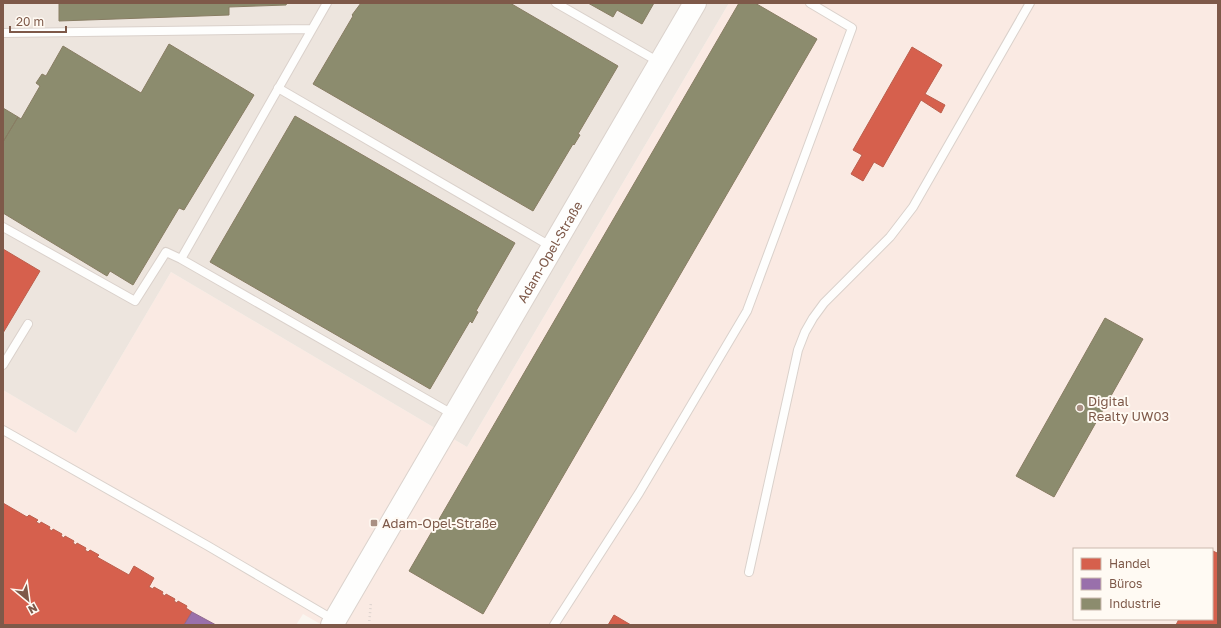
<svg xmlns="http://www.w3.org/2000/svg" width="1221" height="628" font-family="'Golos Text',sans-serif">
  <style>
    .commercial { fill: #faeae3; fill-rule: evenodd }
    .industrial { fill: #ede5de }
    .shops { fill: #d6604d; stroke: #bc5e4c }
    .offices { fill: #9970ab; stroke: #91698e }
    .industry { fill: #8c8c6e; stroke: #887d63 }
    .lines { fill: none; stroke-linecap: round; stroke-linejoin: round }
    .lane-casing { stroke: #dad1cb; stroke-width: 10 }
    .secondary-casing { stroke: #dbd2cc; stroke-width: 24 }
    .path { stroke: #ddd3ce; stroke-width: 2.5; stroke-dasharray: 1 3; stroke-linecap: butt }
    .lane { stroke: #fefefd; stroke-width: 8 }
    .secondary { stroke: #fefefd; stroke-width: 22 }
    .poi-dot { fill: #a99083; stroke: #fffaf3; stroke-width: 1.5 }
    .labels { text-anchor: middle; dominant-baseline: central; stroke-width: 4; stroke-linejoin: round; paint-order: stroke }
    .street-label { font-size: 13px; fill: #7e5949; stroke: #fffaf3 }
    .poi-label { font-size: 13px; fill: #7e5949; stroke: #fffaf3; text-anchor: start }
  </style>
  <rect width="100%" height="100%" fill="#faf5ef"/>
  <path class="commercial" d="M 729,3 L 1218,3 L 1218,625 L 322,625 L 303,614 L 296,625 L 3,625 L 3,390 L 76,433 L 171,272 L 467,447 ZM 1074,549 L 1212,549 L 1212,619 L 1074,619 Z"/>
  <path class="industrial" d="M 3,3 L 729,3 L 467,447 L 171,272 L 76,433 L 3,390 Z"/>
  <path class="shops" d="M 912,47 L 942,65 L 925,94 L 945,105 L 941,113 L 921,100 L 883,167 L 874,162 L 863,181 L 851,174 L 862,155 L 853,150 Z
    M 3,249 L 40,271 L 3,333 Z
    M 3,503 L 27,517 L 29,515 L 38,520 L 36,522 L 40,524 L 41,522 L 50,527 L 49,529 L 52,531 L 53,529 L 62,534 L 61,536 L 64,538 L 65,536 L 74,541 L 73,543 L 76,545 L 77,543 L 86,548 L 85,550 L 88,552 L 90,550 L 99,555 L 97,557 L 129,575 L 134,566 L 154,578 L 149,587 L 153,589 L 154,587 L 163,592 L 162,594 L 165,596 L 166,594 L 175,599 L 174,601 L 177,603 L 178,601 L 187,606 L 186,608 L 192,612 L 184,625 L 3,625 Z
    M 1213,551 L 1217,553 L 1218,551 L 1218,625 L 1176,625 L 1179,619 L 1212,619 L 1212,553 Z
    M 614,615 L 631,625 L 608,625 Z"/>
  <path class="offices" d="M 192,612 L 216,625 L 184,625 Z"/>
  <path class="industry" d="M 59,3 L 287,3 L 286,5 L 229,7 L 229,15 L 59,21 Z
    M 361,3 L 510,3 L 618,66 L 578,134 L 580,135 L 574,145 L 573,144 L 533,211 L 313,84 L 353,16 L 352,15 Z
    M 588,3 L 654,3 L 642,24 L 617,10 L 613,17 Z
    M 739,3 L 755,3 L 817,39 L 483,614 L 409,571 Z
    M 169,44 L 254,95 L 184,210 L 179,208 L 133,285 L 110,271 L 107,276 L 3,213 L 3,142 L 18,117 L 21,119 L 40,86 L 36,83 L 42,74 L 46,76 L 63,46 L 141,93 Z
    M 3,108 L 18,117 L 3,142 Z
    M 295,116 L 515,243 L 476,311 L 478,312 L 472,323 L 470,321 L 430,389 L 210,262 Z
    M 1105,318 L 1143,339 L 1054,497 L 1016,476 Z"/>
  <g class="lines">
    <g class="lane-casing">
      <path id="lane" d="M 556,3 L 659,62
        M 3,33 L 312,29
        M 278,88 L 552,247
        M 3,227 L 135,301 L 166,252 L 181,259 L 327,3
        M 181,259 L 454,415
        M 3,365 L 28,324
        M 3,430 L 208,546 L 334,620
        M 749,572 L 798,350 L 805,332 L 813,318 L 824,303 L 890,237 L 913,207 L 1030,3
        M 554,625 L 639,493 L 747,311 L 852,28 L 810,3"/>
    </g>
    <g class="secondary-casing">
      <g id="secondary">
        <path id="s1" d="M 332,625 L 695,3"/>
      </g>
    </g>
    <path class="path" d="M 369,625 L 371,602"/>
    <use href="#lane" class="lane"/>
    <use href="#secondary" class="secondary"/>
  </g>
  <g class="poi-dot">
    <circle cx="1080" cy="408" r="4"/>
    <rect x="370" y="519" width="8" height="8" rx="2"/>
  </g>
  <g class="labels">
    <g class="street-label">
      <text stroke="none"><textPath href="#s1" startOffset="432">Adam-Opel-Straße</textPath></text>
    </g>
    <g class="poi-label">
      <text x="1088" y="401">Digital<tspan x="1088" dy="15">Realty UW03</tspan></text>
      <text x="382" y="523">Adam-Opel-Straße</text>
    </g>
  </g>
  <rect width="1221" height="628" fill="none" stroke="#7e5949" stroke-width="8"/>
  <rect x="1073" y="548" width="140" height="72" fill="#fffaf3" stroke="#cbbaaf"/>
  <rect x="1081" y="558" width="20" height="12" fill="#d6604d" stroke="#cbbaaf"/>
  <text x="1109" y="568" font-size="12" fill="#7e5949">Handel</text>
  <rect x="1081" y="578" width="20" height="12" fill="#9970ab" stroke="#cbbaaf"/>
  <text x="1109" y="588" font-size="12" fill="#7e5949">Büros</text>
  <rect x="1081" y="598" width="20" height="12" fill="#8c8c6e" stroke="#cbbaaf"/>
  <text x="1109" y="608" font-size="12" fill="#7e5949">Industrie</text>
  <g transform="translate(28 600) rotate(151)" stroke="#fffaf3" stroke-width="3" paint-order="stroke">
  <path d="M0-3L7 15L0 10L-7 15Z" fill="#7e5949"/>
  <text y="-6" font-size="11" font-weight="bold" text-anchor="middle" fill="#7e5949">N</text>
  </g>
  <path d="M10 26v6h56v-6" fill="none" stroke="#7e5949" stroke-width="2"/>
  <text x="16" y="26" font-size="12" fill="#7e5949" stroke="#fffaf3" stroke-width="3" paint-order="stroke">20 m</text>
</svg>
